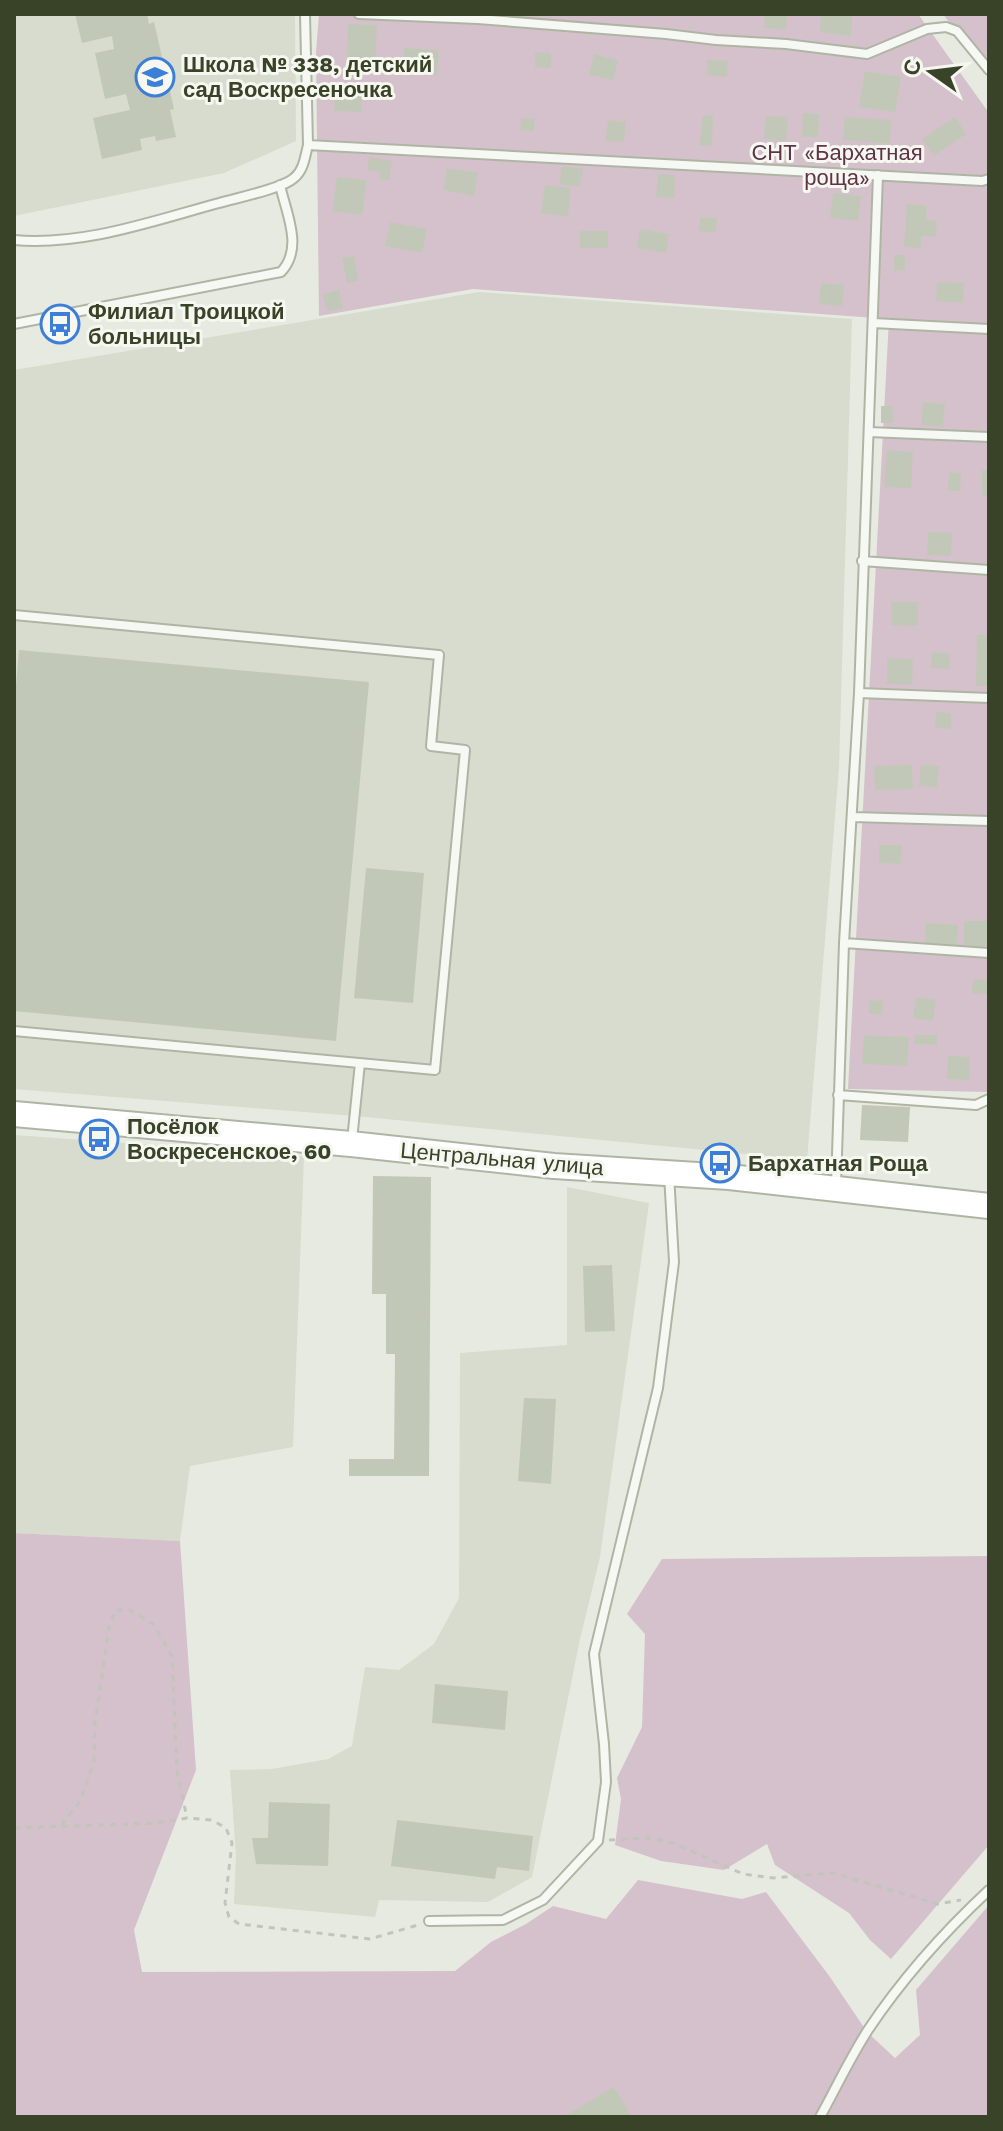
<svg xmlns="http://www.w3.org/2000/svg" width="1003" height="2131" font-family="'Work Sans',sans-serif">
  <style>
    .built { fill: #d7dcce }
    .green { fill: #d5c1cb }
    .building { fill: #c2c8b7 }
    .lines { fill: none; stroke-linecap: round; stroke-linejoin: round }
    .lane-casing { stroke: #afb5a5; stroke-width: 12 }
    .secondary-casing { stroke: #afb5a5; stroke-width: 28 }
    .path { stroke: #c1c5ba; stroke-width: 3; stroke-dasharray: 6 6; stroke-linecap: butt }
    .lane { stroke: #f6f8f3; stroke-width: 8 }
    .secondary { stroke: #fff; stroke-width: 24 }
    .labels { text-anchor: middle; dominant-baseline: central; stroke-width: 6; stroke-linejoin: round; paint-order: stroke }
    .poi-label { font-size: 22px; font-weight: bold; fill: #394327; stroke: #f5f7f0; text-anchor: start }
    .park-label { font-size: 22px; fill: #603448; stroke: #f5f7f0 }
    .street-label { font-size: 22px; fill: #394327; stroke: #f5f7f0 }
  </style>
  <rect width="100%" height="100%" fill="#e7eae0"/>
  <path class="built" d="M 14,14 L 295,14 L 296,141 L 224,173 L 14,216 Z
    M 479,292 L 852,319 L 839,768 L 807,1160 L 355,1116 L 14,1089 L 14,370 Z
    M 14,1135 L 304,1156 L 293,1447 L 190,1466 L 180,1541 L 14,1533 Z
    M 567,1187 L 649,1203 L 600,1557 L 580,1639 L 532,1877 L 488,1902 L 379,1900 L 375,1917 L 234,1904 L 236,1855 L 230,1770 L 272,1769 L 328,1759 L 352,1746 L 365,1667 L 399,1670 L 434,1644 L 459,1598 L 460,1353 L 567,1345 Z"/>
  <path class="green" d="M 319,14 L 918,14 L 989,113 L 989,1092 L 848,1089 L 889,319 L 473,289 L 319,316 L 316,52 Z
    M 943,14 L 989,14 L 989,76 Z
    M 14,1533 L 180,1541 L 196,1770 L 134,1930 L 142,1972 L 455,1971 L 491,1942 L 526,1924 L 553,1906 L 606,1919 L 638,1880 L 742,1899 L 766,1892 L 830,1977 L 867,2032 L 895,2058 L 920,2035 L 916,1990 L 989,1905 L 989,2117 L 14,2117 Z
    M 989,1556 L 989,1845 L 891,1959 L 870,1940 L 849,1913 L 775,1865 L 767,1844 L 724,1870 L 661,1861 L 615,1845 L 621,1799 L 617,1778 L 642,1727 L 645,1634 L 627,1614 L 662,1559 Z"/>
  <path class="building" d="M 75,14 L 147,14 L 149,24 L 154,22 L 174,109 L 170,110 L 176,137 L 156,141 L 155,136 L 140,139 L 142,150 L 102,159 L 93,118 L 130,110 L 126,94 L 105,99 L 95,53 L 114,49 L 112,36 L 82,43 Z
    M 765,14 L 787,14 L 786,30 L 764,28 Z
    M 821,14 L 852,14 L 851,36 L 820,32 Z
    M 348,24 L 377,25 L 375,72 L 346,71 Z
    M 404,48 L 439,50 L 437,75 L 403,73 Z
    M 535,52 L 551,53 L 551,68 L 535,67 Z
    M 594,54 L 618,60 L 613,80 L 589,75 Z
    M 707,60 L 728,61 L 727,77 L 707,75 Z
    M 865,71 L 901,77 L 895,112 L 859,107 Z
    M 335,84 L 362,85 L 361,112 L 334,111 Z
    M 803,113 L 819,114 L 818,137 L 802,137 Z
    M 703,115 L 713,116 L 712,146 L 699,145 Z
    M 766,116 L 788,117 L 786,141 L 764,139 Z
    M 845,117 L 891,120 L 890,144 L 843,140 Z
    M 955,117 L 966,134 L 934,156 L 922,139 Z
    M 521,118 L 535,119 L 534,131 L 520,130 Z
    M 608,120 L 626,122 L 624,142 L 606,141 Z
    M 369,157 L 392,161 L 389,180 L 379,179 L 380,172 L 367,170 Z
    M 562,166 L 583,169 L 580,187 L 559,184 Z
    M 447,168 L 478,173 L 474,196 L 443,190 Z
    M 658,174 L 675,175 L 674,198 L 656,197 Z
    M 337,177 L 367,180 L 362,215 L 332,211 Z
    M 545,185 L 571,188 L 568,217 L 541,213 Z
    M 833,193 L 861,196 L 858,221 L 830,218 Z
    M 907,204 L 927,206 L 926,220 L 937,221 L 936,237 L 921,236 L 921,248 L 904,247 Z
    M 700,217 L 717,218 L 716,232 L 699,231 Z
    M 390,222 L 427,229 L 422,253 L 385,246 Z
    M 640,229 L 669,234 L 666,253 L 637,248 Z
    M 580,231 L 608,231 L 608,248 L 580,248 Z
    M 894,255 L 905,255 L 905,270 L 894,271 Z
    M 354,256 L 359,281 L 347,283 L 342,258 Z
    M 937,282 L 964,283 L 963,303 L 936,301 Z
    M 821,283 L 844,285 L 842,306 L 819,304 Z
    M 339,290 L 343,308 L 327,311 L 323,294 Z
    M 923,402 L 945,404 L 943,427 L 921,425 Z
    M 881,406 L 893,406 L 893,423 L 881,423 Z
    M 887,450 L 913,452 L 911,488 L 884,487 Z
    M 982,470 L 989,470 L 989,495 L 982,495 Z
    M 949,472 L 961,473 L 960,491 L 948,491 Z
    M 928,532 L 952,533 L 951,556 L 927,555 Z
    M 891,602 L 918,602 L 918,626 L 891,625 Z
    M 977,635 L 989,635 L 987,686 L 976,686 Z
    M 19,650 L 369,682 L 336,1041 L 14,1011 L 14,709 Z
    M 932,652 L 950,654 L 949,669 L 931,668 Z
    M 887,658 L 913,659 L 912,685 L 887,684 Z
    M 936,712 L 951,713 L 951,729 L 935,728 Z
    M 912,765 L 913,789 L 875,790 L 874,766 Z
    M 921,765 L 939,766 L 937,787 L 919,786 Z
    M 879,845 L 902,845 L 901,864 L 879,863 Z
    M 366,868 L 424,873 L 413,1003 L 354,998 Z
    M 964,921 L 987,921 L 987,946 L 964,946 Z
    M 926,923 L 958,925 L 957,945 L 925,944 Z
    M 973,979 L 989,980 L 989,994 L 972,993 Z
    M 916,997 L 936,1000 L 933,1021 L 913,1018 Z
    M 869,1000 L 883,1001 L 882,1015 L 869,1014 Z
    M 864,1035 L 909,1037 L 907,1066 L 862,1064 Z
    M 915,1035 L 937,1035 L 937,1045 L 914,1044 Z
    M 948,1056 L 970,1057 L 969,1080 L 947,1079 Z
    M 862,1105 L 910,1107 L 908,1142 L 860,1140 Z
    M 373,1176 L 431,1177 L 429,1476 L 349,1476 L 349,1459 L 394,1459 L 395,1354 L 386,1354 L 386,1294 L 372,1294 Z
    M 612,1265 L 615,1331 L 585,1332 L 583,1266 Z
    M 524,1398 L 556,1399 L 551,1484 L 518,1481 Z
    M 435,1684 L 508,1691 L 505,1730 L 432,1723 Z
    M 269,1802 L 330,1804 L 328,1866 L 256,1864 L 252,1838 L 268,1838 Z
    M 397,1820 L 533,1836 L 529,1871 L 497,1867 L 495,1879 L 391,1866 Z
    M 614,2087 L 630,2114 L 624,2117 L 563,2117 Z"/>
  <g class="lines">
    <g class="lane-casing">
      <path id="lane" d="M 359,14 L 478,19 L 666,34 L 716,40 L 786,44 L 867,54 L 927,29 L 946,27 L 957,31 L 989,70
        M 308,145 L 982,181 L 989,179
        M 14,240 C 84,246 152,221 219,203 C 236,198 282,189 294,178 C 304,170 305,156 308,145 L 305,14
        M 873,323 L 989,329
        M 14,324 L 281,272 C 304,248 286,213 280,185
        M 869,432 L 989,437
        M 862,561 L 989,570
        M 14,615 L 439,655 L 431,746 L 465,750 L 435,1070 L 14,1031
        M 859,693 L 989,698
        M 853,817 L 989,821
        M 844,943 L 989,953
        M 838,1095 L 976,1105 L 989,1099
        M 352,1140 L 360,1063
        M 836,1185 L 844,943 L 859,693 L 878,175
        M 429,1921 L 503,1920 L 543,1900 L 598,1841 L 606,1782 L 604,1744 L 594,1654 L 658,1388 L 674,1262 L 669,1174
        M 820,2117 C 836,2088 850,2058 868,2030 C 902,1979 944,1932 989,1890"/>
    </g>
    <g class="secondary-casing">
      <path id="secondary" d="M 14,1114 L 351,1144 L 554,1166 L 729,1177 L 989,1206"/>
    </g>
    <path class="path" d="M 61,1825 L 80,1802 L 94,1761 L 95,1723 L 109,1627 L 115,1610 L 130,1610 L 153,1624 L 172,1656 L 177,1772 L 187,1818
      M 14,1828 L 157,1823 L 187,1818 L 212,1820 L 226,1828 L 232,1843 L 225,1903 L 229,1917 L 239,1924 L 370,1939 L 418,1925
      M 609,1840 L 650,1838 L 673,1843 L 743,1874 L 773,1878 L 833,1873 L 938,1904 L 961,1900"/>
    <use href="#lane" class="lane"/>
    <use href="#secondary" class="secondary"/>
  </g>
  <defs>
    <g id="school-ring" transform="scale(2)"><circle r="9.5" fill="#f5f7f0" stroke="#3c7ed8" stroke-width="1.5"/><path d="M0-5L7-2L0 1L-7-2ZM-4 1L0 2.5L4 1V4Q0 6-4 4Z" fill="#3c7ed8"/></g>
    <g id="bus-ring" transform="scale(2)"><circle r="9.5" fill="#f5f7f0" stroke="#3c7ed8" stroke-width="1.5"/><path d="M-5-6H5V4H4V6H2V4H-2V6H-4V4H-5ZM-3.5-4V0h7V-4ZM-3.5 1.2v1.5H-2V1.2ZM2 1.2v1.5H3.5V1.2Z" fill="#3c7ed8"/></g>
  </defs>
  <g fill-rule="evenodd">
    <use href="#school-ring" x="155" y="77"/>
    <use href="#bus-ring" x="60" y="324"/>
    <use href="#bus-ring" x="99" y="1139"/>
    <use href="#bus-ring" x="720" y="1163"/>
  </g>
  <g class="labels">
    <g class="poi-label">
      <text x="183" y="64">Школа № 338, детский<tspan x="183" dy="25">сад Воскресеночка</tspan></text>
      <text x="88" y="311">Филиал Троицкой<tspan x="88" dy="25">больницы</tspan></text>
      <text x="127" y="1126">Посёлок<tspan x="127" dy="25">Воскресенское, 60</tspan></text>
      <text x="748" y="1163">Бархатная Роща</text>
    </g>
    <g class="park-label">
      <text x="837" y="152">СНТ «Бархатная<tspan x="837" dy="25">роща»</tspan></text>
    </g>
    <g class="street-label">
      <text transform="translate(502 1159) rotate(5)">Центральная улица</text>
    </g>
  </g>
  <rect width="1003" height="2131" fill="none" stroke="#394327" stroke-width="32"/>
  <g transform="translate(931 72) rotate(284)" stroke="#f5f7f0" stroke-width="6" paint-order="stroke">
  <path d="M0-6L14 30L0 20L-14 30Z" fill="#394327"/>
  <text y="-12" font-size="22" font-weight="bold" text-anchor="middle" fill="#394327">С</text>
  </g>
</svg>
